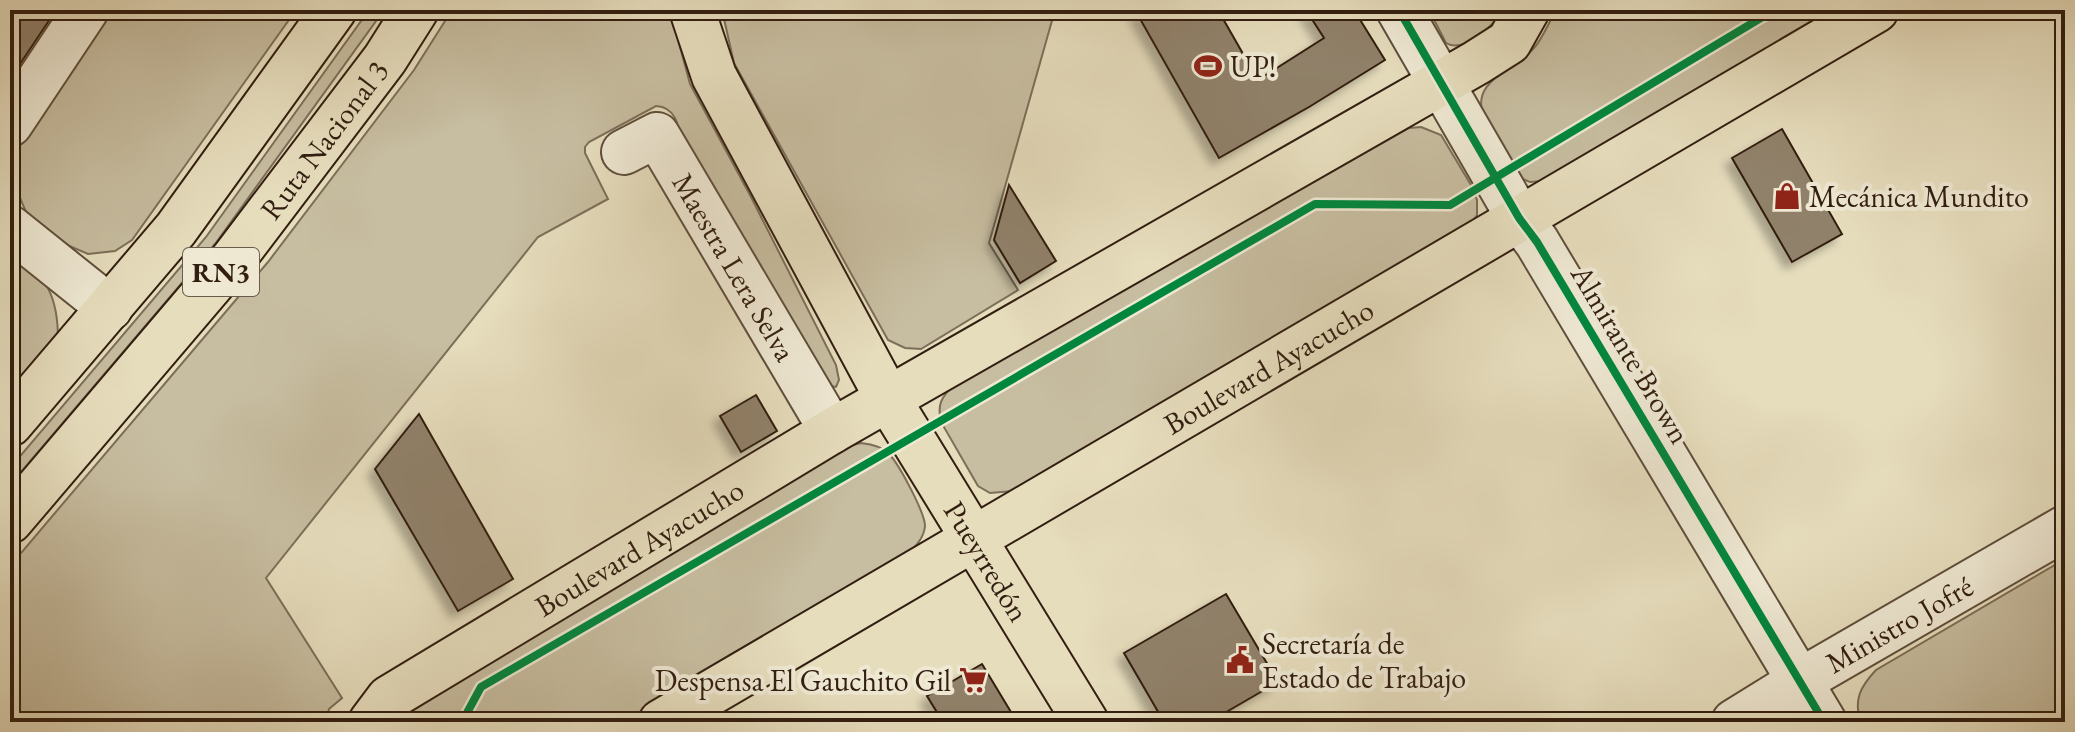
<svg xmlns="http://www.w3.org/2000/svg" width="2075" height="732" font-family="'EB Garamond',serif">
  <style>
    .green { fill: #c7bda0; stroke: #7c6e58; stroke-width: 2 }
    .building { fill: #90816a; stroke: #321e10; stroke-width: 2; filter: url(#shadow) }
    .lines { fill: none; stroke-linecap: round; stroke-linejoin: round }
    .minor-casing { stroke: #5f4e3b; stroke-width: 48 }
    .major-casing { stroke: #321e10; stroke-width: 48 }
    .highway-casing { stroke: #321e10; stroke-width: 48 }
    .minor { stroke: #efe9d4; stroke-width: 44 }
    .major { stroke: #e6ddbd; stroke-width: 44 }
    .highway { stroke: #e6ddbd; stroke-width: 44 }
    .cycleway-casing { stroke: #efe9d4; stroke-width: 13 }
    .cycleway { stroke: #00873e; stroke-width: 8 }
    .labels { text-anchor: middle; dominant-baseline: central; stroke-width: 8; stroke-linejoin: round; paint-order: stroke }
    .shield { fill: #efe9d4; stroke: #6b5b4b; stroke-width: 2 }
    .shield-label { font-size: 28px; font-weight: bold; fill: #321e10 }
    .poi-label { font-size: 30px; fill: #321e10; stroke: #efe9d4; text-anchor: start }
    .street-label { font-size: 30px; fill: #321e10; stroke: #efe9d4 }
  </style>
  <defs>
    <filter id="shadow"><feDropShadow dx="-7" dy="7" stdDeviation="4" flood-color="#0004"/></filter>
  </defs>
  <rect width="100%" height="100%" fill="#e6ddbd"/>
  <filter id="stains"><feTurbulence type="fractalNoise" baseFrequency=".0025" numOctaves="4"/><feColorMatrix values="0 0 0 0 .2 0 0 0 0 .09 0 0 0 0 .02 0 0 0 .5 -.17"/></filter>
  <radialGradient id="worn" r=".72"><stop offset=".6" stop-color="#630" stop-opacity="0"/><stop offset="1" stop-color="#630" stop-opacity=".3"/></radialGradient>
  <path class="green" d="M 107,10 L 296,10 L 132,240 L 115,251 L 88,254 L 53,239 L 26,212 L 14,184 L 19,147 Z
    M 369,10 L 384,10 L 215,244 L 10,485 L 10,468 L 206,237 Z
    M 452,10 L 670,10 L 690,84 L 751,197 L 836,365 L 839,380 L 836,387 L 824,385 L 682,147 C 679,130 678,107 656,106 L 589,142 L 585,147 L 585,153 L 608,199 L 538,237 L 266,578 L 342,698 L 329,709 L 326,722 L 10,722 L 10,566 L 268,262 L 414,70 Z
    M 722,10 L 1055,10 L 989,243 L 1018,290 L 921,349 L 905,348 L 888,340 L 734,63 Z
    M 1429,10 L 1503,10 C 1495,25 1463,54 1446,43 Z
    M 1556,10 L 1833,10 L 1544,181 L 1530,182 L 1520,178 C 1509,159 1492,139 1484,118 C 1469,80 1514,71 1534,48 C 1543,38 1549,22 1556,10 Z
    M 1421,127 L 1441,135 L 1471,185 L 1477,200 L 1477,215 L 1468,228 L 1013,491 L 990,493 L 978,486 L 941,422 C 937,405 941,397 954,385 L 1409,128 Z
    M 10,256 C 48,272 58,300 58,339 L 10,393 Z
    M 861,443 C 870,444 882,446 889,454 C 899,464 925,513 925,526 C 924,539 914,548 905,557 L 625,722 L 393,722 L 399,715 L 845,447 Z
    M 2065,559 L 2065,722 L 1860,722 C 1854,699 1860,687 1876,670 Z"/>
  <path class="building" d="M 10,10 L 56,10 L 10,79 Z
    M 1135,10 L 1218,10 L 1258,80 L 1324,38 L 1306,10 L 1354,10 L 1385,60 L 1309,107 L 1219,158 Z
    M 1782,129 L 1842,234 L 1792,262 L 1732,158 Z
    M 1009,185 L 1056,261 L 1020,283 L 994,240 Z
    M 756,395 L 777,431 L 741,452 L 720,416 Z
    M 419,414 L 513,579 L 458,611 L 375,469 Z
    M 1226,594 L 1278,682 L 1209,722 L 1164,722 L 1124,653 Z
    M 982,664 L 1017,722 L 943,722 L 927,696 Z"/>
  <g class="lines">
    <g class="minor-casing">
      <g id="minor">
        <path d="M 1399,10 L 1519,218 L 1537,242 L 1824,722"/>
        <path d="M 10,124 L 86,10"/>
        <path id="s1" d="M 624,152 L 657,135 L 832,431"/>
        <path d="M 10,228 L 110,308"/>
        <path id="s2" d="M 1734,722 L 1800,681 L 2065,528"/>
      </g>
    </g>
    <g class="major-casing">
      <g id="major">
        <path id="s3" d="M 888,399 L 1086,722"/>
        <path id="s4" d="M 371,722 L 389,698 L 832,431 L 1476,63 L 1509,42 L 1527,10"/>
        <path id="s5" d="M 661,722 L 1876,10"/>
      </g>
    </g>
    <g class="highway-casing">
      <g id="highway">
        <path d="M 692,10 L 714,76 L 888,399"/>
        <path d="M 10,424 L 176,229 L 334,10"/>
        <path id="s6" d="M 10,521 L 234,258 L 385,59 L 416,10"/>
      </g>
    </g>
    <use href="#minor" class="minor"/>
    <use href="#major" class="major"/>
    <use href="#highway" class="highway"/>
    <g class="cycleway-casing">
      <path id="cycleway" d="M 1399,10 L 1519,218 L 1537,242 L 1824,722
        M 462,722 L 481,687 L 1315,204 L 1450,205 L 1774,10"/>
    </g>
    <use href="#cycleway" class="cycleway"/>
  </g>
  <defs>
    <g id="stadium-bare" transform="scale(2.16)"><path d="M0-5a6.5 5 0 1 0 0 10a6.5 5 0 1 0 0-10ZM-3.5-1.8h7v3.6h-7Z" fill="#8f2418" stroke="#efe9d4" stroke-width="2.5" paint-order="stroke"/></g>
    <g id="shop-bare" transform="scale(2.16)"><path d="M-5-2.5h2.3a2.7 3.5 0 0 1 5.4 0H5L5.5 6h-11ZM-1.5-2.5h3a1.5 2.3 0 0 0-3 0Z" fill="#8f2418" stroke="#efe9d4" stroke-width="2.5" paint-order="stroke"/></g>
    <g id="civic-bare" transform="scale(2.16)"><path d="M-.6-6.5H3V-4.5H.6V-3L4-1V1h2V6H-6V1h2V-1L-.6-3ZM-1.2 2.5V6h2.4V2.5Z" fill="#8f2418" stroke="#efe9d4" stroke-width="2.5" paint-order="stroke"/></g>
    <g id="supermarket-bare" transform="scale(2.16)"><path d="M-6-5.5h2.5l.6 2H6L4.5 2H-2.5L-4.4-4H-6ZM-1.5 3.2a1.3 1.3 0 1 0 .1 0ZM3 3.2a1.3 1.3 0 1 0 .1 0Z" fill="#8f2418" stroke="#efe9d4" stroke-width="2.5" paint-order="stroke"/></g>
  </defs>
  <g fill-rule="evenodd">
    <use href="#stadium-bare" x="1208" y="66"/>
    <use href="#shop-bare" x="1787" y="196"/>
    <use href="#civic-bare" x="1240" y="660"/>
    <use href="#supermarket-bare" x="973" y="680"/>
  </g>
  <g class="labels">
    <rect class="shield" x="183" y="248" width="76" height="48" rx="6"/>
    <g class="shield-label">
      <text x="221" y="272">RN3</text>
    </g>
    <g class="poi-label">
      <text x="1230" y="66">UP!</text>
      <text x="1809" y="196">Mecánica Mundito</text>
      <text x="1262" y="643">Secretaría de<tspan x="1262" dy="34">Estado de Trabajo</tspan></text>
      <text x="951" y="680" text-anchor="end">Despensa El Gauchito Gil</text>
    </g>
    <g class="street-label">
      <text stroke="none"><textPath href="#s6" startOffset="494">Ruta Nacional 3</textPath></text>
      <text stroke="none"><textPath href="#s1" startOffset="190">Maestra Lera Selva</textPath></text>
      <text transform="translate(1631 354) rotate(59)">Almirante Brown</text>
      <text stroke="none"><textPath href="#s5" startOffset="704">Boulevard Ayacucho</textPath></text>
      <text stroke="none"><textPath href="#s4" startOffset="322">Boulevard Ayacucho</textPath></text>
      <text stroke="none"><textPath href="#s3" startOffset="190">Pueyrredón</textPath></text>
      <text stroke="none"><textPath href="#s2" startOffset="192">Ministro Jofré</textPath></text>
    </g>
  </g>
  <rect width="2075" height="732" fill="none" stroke="#e6ddbd" stroke-width="40"/>
  <rect x="12" y="12" width="2051" height="708" fill="none" stroke="#321e10" stroke-width="4"/>
  <rect x="20" y="20" width="2035" height="692" fill="none" stroke="#321e10" stroke-width="2"/>
  <rect width="100%" height="100%" filter="url(#stains)"/>
  <rect width="100%" height="100%" fill="url(#worn)"/>
</svg>
